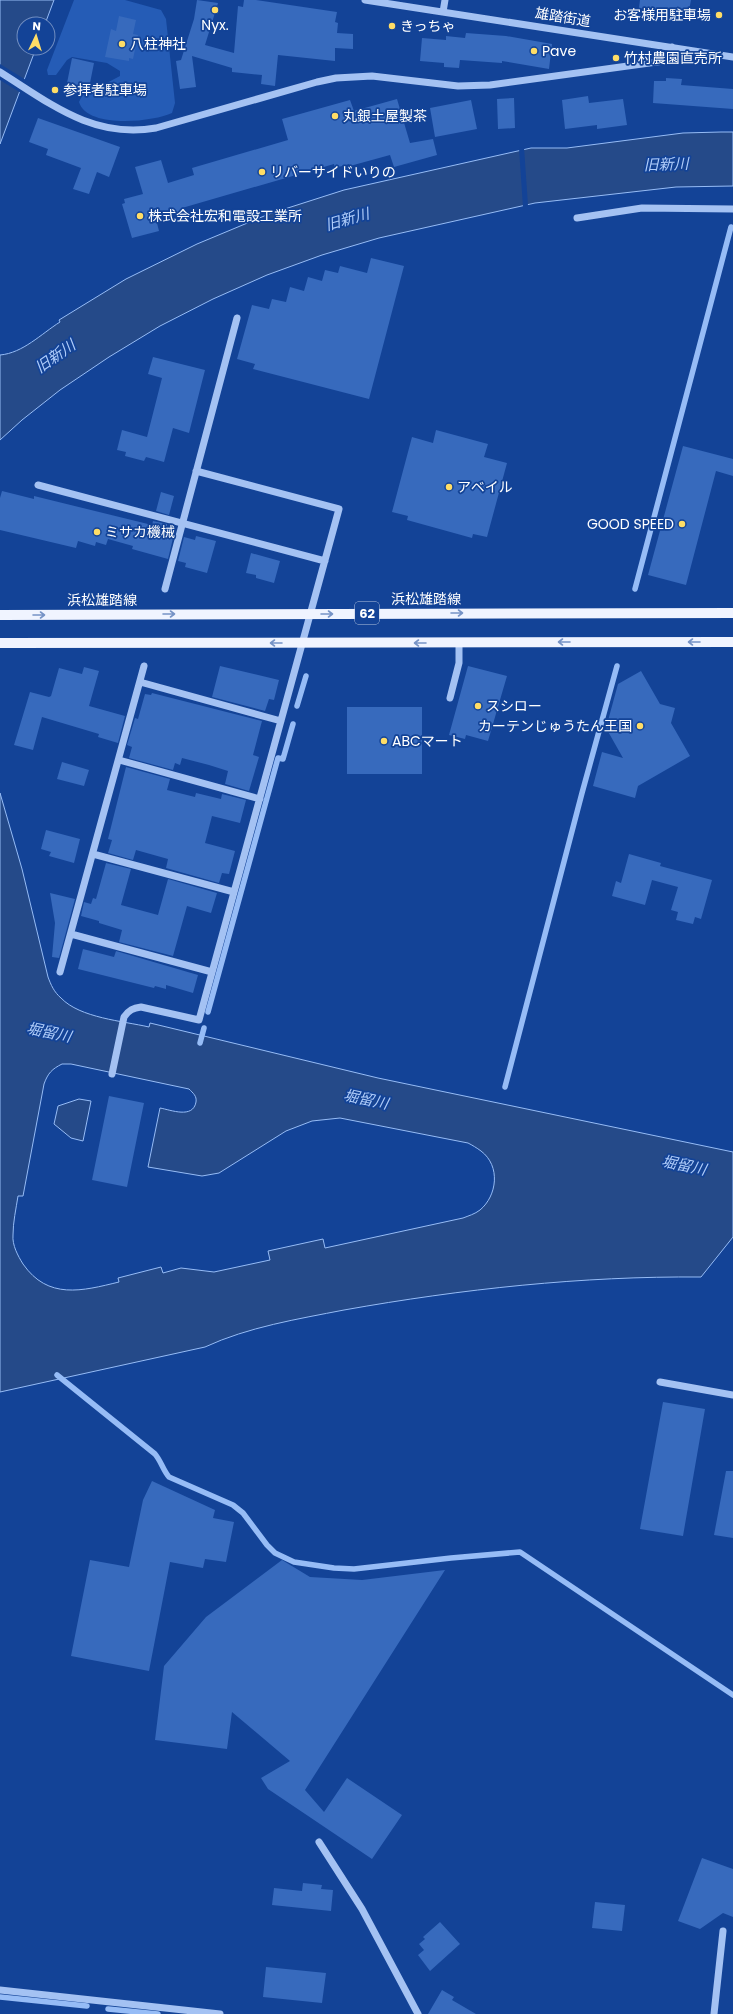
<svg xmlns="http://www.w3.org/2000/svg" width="733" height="2014" font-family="Poppins,'Noto Sans JP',sans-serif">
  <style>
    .green { fill: #255cb6 }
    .water { fill: #254a89; stroke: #96bcf6; fill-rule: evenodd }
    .pier { fill: #134397 }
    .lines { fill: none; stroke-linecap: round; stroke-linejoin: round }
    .stream { stroke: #96bcf6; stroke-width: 5.5 }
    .building { fill: #376abd }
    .minor { stroke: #a4c2f3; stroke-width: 7 }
    .major { stroke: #f0f4ff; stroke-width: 10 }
    .oneway { stroke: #7693c6 }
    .poi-dot { fill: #fd6; stroke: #134397; stroke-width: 1.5 }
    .labels { text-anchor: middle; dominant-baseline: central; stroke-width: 3.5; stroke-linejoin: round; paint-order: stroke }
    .shield { fill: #134397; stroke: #b8c7e0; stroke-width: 1 }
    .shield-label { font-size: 13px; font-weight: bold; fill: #fff }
    .poi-label { font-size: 14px; fill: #fff; stroke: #134397; text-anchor: start }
    .street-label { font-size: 14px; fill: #fff; stroke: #134397 }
    .water-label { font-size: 15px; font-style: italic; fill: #b0cdfa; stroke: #134397 }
  </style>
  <rect width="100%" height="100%" fill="#134397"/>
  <path class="green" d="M 74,0 L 125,0 L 161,10 L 166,19 L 175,103 L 172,113 C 153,122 87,129 79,102 L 82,96 L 120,76 L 120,71 L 107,63 L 72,57 L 67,60 L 56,75 L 48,75 L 47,70 Z"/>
  <path class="water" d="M 0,0 L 54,0 L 45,24 L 24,24 L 24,48 L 36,48 L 0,144 Z
    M 721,132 L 733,132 L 733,186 L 676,187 L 535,203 L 379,238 L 322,255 L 267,275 L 213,299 L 160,326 L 109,357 L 60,390 L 22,420 L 0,440 L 0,355 C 23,353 41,334 60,322 L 59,320 L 126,279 L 197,244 L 269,214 L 344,190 L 531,148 L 567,148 L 683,133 Z
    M 0,793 L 22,869 L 48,977 C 51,985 54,992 61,998 C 80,1018 123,1021 149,1027 L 150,1023 L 378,1078 L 733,1152 L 733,1237 L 701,1277 C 582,1276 462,1289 344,1310 C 298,1319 248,1327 205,1347 L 0,1392 ZM 62,1064 L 71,1064 L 189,1089 C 193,1093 197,1096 196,1102 C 193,1119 171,1110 160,1108 L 148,1167 L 202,1176 L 219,1173 L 286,1131 L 312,1121 L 340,1118 L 468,1143 C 472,1145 477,1148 481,1151 C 501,1166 497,1196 480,1210 C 475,1214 468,1216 463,1218 L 325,1248 L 323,1239 L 268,1251 L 270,1260 L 214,1272 L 181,1268 L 163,1273 L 161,1267 L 118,1278 L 119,1282 C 82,1291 48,1300 23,1264 C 18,1256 12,1245 13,1235 C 13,1222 16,1209 18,1196 L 23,1196 L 44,1084 C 48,1073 52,1069 62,1064 Z
    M 79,1099 L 91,1101 L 83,1141 L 71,1138 L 54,1124 L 58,1106 Z"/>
  <path class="pier" d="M 0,64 L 26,80 L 21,93 L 0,80 Z
    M 524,147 L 528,206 L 523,207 L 519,148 Z"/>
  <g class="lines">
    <path class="stream" d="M 635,589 L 731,227
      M 297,706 L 306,676
      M 208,1012 L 278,758 L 283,759 L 293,724
      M 200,1043 L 204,1028
      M 505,1087 L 582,793 L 617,666
      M 57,1375 L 155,1454 C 161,1461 163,1470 169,1477 L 233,1505 L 243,1513 L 267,1545 L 275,1553 L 294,1562 L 334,1568 L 354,1569 L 451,1558 L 520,1552 L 733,1695
      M 0,1997 L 87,2006
      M 108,2009 L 158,2014"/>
  </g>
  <path class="building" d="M 197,0 L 218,3 L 205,45 L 234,53 L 238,6 L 243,7 L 244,0 L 256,0 L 337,12 L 335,22 L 338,23 L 337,33 L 353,34 L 353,49 L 335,48 L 335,61 L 278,55 L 275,86 L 261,84 L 262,75 L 232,72 L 232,68 L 192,56 L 196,87 L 180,89 L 176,61 L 181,60 L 194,19 Z
    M 640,0 L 691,0 L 688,16 L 639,8 Z
    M 119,16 L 136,20 L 133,34 L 138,35 L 133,59 L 129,58 L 129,61 L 105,57 L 111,29 L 116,31 Z
    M 466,33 L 506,36 L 552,44 L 549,69 L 502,61 L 502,63 L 460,60 L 459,68 L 444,67 L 444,63 L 420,61 L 422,38 L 446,40 L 446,36 L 465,38 Z
    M 72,58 L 94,63 L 88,93 L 66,88 Z
    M 666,78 L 682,79 L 681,85 L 733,89 L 733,109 L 653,103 L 654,81 L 666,81 Z
    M 588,96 L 589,103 L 623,99 L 627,125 L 597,129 L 597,125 L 565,129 L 562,100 Z
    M 514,98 L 515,128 L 498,129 L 497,99 Z
    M 397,99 L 410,143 L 433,139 L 437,155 L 394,167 L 390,155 L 350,166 L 349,164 L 335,168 L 334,164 L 182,208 L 183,211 L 156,219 L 159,231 L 132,238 L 122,204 L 125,203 L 124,199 L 143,194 L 135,167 L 161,160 L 168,183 L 194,175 L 192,168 L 288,140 L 282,119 L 350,100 L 354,111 Z
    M 471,100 L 477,129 L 435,137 L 430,108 Z
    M 38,118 L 120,147 L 109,177 L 97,172 L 89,194 L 73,189 L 81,168 L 46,155 L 48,149 L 29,142 Z
    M 371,258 L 404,266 L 369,399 L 253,369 L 255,364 L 237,359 L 252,305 L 269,309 L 272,299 L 286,302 L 290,287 L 304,291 L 308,277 L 322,281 L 325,270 L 338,273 L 340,266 L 367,273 Z
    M 153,357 L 205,370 L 189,433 L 173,428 L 164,462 L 146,457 L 144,461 L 125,456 L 126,452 L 117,450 L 122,430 L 147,437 L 162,378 L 148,374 Z
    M 436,430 L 488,444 L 484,457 L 507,463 L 487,537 L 473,534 L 472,538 L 407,520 L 408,516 L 392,512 L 412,437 L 433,443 Z
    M 683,446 L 733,459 L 733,476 L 716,471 L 686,585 L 648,575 Z
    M 2,491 L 34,499 L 34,496 L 152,525 L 153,521 L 167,524 L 167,532 L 174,534 L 168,559 L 132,549 L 133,546 L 108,539 L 106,545 L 96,542 L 95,546 L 78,541 L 76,548 L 0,530 L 0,498 Z
    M 161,492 L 174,496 L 169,515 L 156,511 Z
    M 196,536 L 216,541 L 207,573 L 185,567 L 186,563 L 178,561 L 184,537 L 195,540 Z
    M 251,553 L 280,561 L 274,583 L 256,578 L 256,575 L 246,573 Z
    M 220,666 L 279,680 L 274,700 L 269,699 L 265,711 L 212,697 Z
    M 468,666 L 507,676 L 488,741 L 466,735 L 465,739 L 449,735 Z
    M 84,667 L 99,671 L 89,706 L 125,716 L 118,743 L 98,737 L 99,734 L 42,717 L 33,750 L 14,745 L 30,692 L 49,697 L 51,696 L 59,668 L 82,674 Z
    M 641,671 L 660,704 L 675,708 L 671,723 L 690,756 L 638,786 L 635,798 L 593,786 L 602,752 L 623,758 L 606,728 L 618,684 Z
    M 152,693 L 262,721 L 253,755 L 259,757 L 249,791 L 225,784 L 228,771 L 209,765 L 182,758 L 180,765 L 175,763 L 173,770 L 129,758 L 132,747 L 127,745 L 135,718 L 138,719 L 145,694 L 151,695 Z
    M 347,707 L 422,707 L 422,774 L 347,774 Z
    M 62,762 L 89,770 L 84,786 L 57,779 Z
    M 126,767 L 170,779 L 167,790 L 195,797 L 196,793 L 221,799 L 222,794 L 246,800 L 240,823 L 212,816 L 205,843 L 235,851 L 229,874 L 222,873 L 219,883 L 166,868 L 168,859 L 136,850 L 133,860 L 108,853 L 112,840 L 108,839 Z
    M 46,830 L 80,839 L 74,863 L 49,856 L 51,852 L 41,849 Z
    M 629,854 L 661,863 L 660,866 L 712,880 L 701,919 L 695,917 L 693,924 L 676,920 L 678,912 L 671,910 L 678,887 L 652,880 L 645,905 L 612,896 L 616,881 L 621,883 Z
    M 106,863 L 131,869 L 121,905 L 158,915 L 168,879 L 217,893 L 211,913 L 187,906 L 173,956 L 119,942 L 122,930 L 99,923 L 99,921 L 81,916 L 84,902 L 91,904 L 93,898 L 96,899 Z
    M 50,893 L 75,899 L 59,958 L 52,957 L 55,923 Z
    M 83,949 L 114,957 L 116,951 L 198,975 L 193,993 L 166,985 L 166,989 L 155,986 L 154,988 L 78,969 Z
    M 109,1096 L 144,1103 L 127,1187 L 92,1180 Z
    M 663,1402 L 705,1409 L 683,1536 L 640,1529 Z
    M 726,1471 L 733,1471 L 733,1538 L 714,1535 Z
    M 152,1481 L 215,1510 L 213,1518 L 234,1522 L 226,1562 L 205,1559 L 203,1568 L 170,1562 L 149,1671 L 71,1656 L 90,1560 L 129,1567 L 143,1500 Z
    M 282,1560 L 310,1577 L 362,1580 L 445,1570 L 305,1790 L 324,1812 L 347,1778 L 402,1815 L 372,1859 L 268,1789 L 261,1778 L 290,1761 L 232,1712 L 227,1749 L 155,1740 L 164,1666 L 206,1617 Z
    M 702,1858 L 733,1869 L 733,1917 L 723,1913 L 700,1929 L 678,1921 Z
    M 303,1883 L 322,1885 L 321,1889 L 333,1890 L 331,1911 L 272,1905 L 274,1888 L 302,1891 Z
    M 595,1902 L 625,1905 L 622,1931 L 592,1928 Z
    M 440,1922 L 460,1944 L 430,1971 L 418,1955 L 424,1950 L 419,1944 L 425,1939 L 423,1937 Z
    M 266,1967 L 326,1973 L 322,2003 L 263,1997 Z
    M 442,1990 L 454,1997 L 452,2000 L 476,2014 L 428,2014 Z"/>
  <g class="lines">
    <path class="minor" d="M 365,0 L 733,57
      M 443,12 L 445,0
      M 0,72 C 51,104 93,139 156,128 L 317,82 L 336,78 L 372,76 L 458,86 L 490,85 L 664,61 L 669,59 L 672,47
      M 577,218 L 642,208 L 733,209
      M 38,485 L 325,561
      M 165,589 L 237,318
      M 140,682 L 281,721
      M 450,698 L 459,663 L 459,642
      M 119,760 L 260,799
      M 93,854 L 234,892
      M 71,934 L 212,972
      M 60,972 L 144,666
      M 112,1074 L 124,1017 C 129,1010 133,1008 141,1007 L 199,1020 L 339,509 L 196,471
      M 660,1382 L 733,1395
      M 319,1842 L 362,1909 L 418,2014
      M 0,1990 L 220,2014
      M 714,2014 L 723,1931"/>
    <path class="major" d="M 0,615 L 733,613
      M 0,643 L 733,642"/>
  </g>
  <defs><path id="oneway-shaft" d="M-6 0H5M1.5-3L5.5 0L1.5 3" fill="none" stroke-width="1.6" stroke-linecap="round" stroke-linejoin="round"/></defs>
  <g class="oneway">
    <use href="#oneway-shaft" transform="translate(457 613)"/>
    <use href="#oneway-shaft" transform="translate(169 614)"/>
    <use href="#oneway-shaft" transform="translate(327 614)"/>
    <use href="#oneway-shaft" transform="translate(39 615)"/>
    <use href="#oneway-shaft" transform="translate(564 642) rotate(-180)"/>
    <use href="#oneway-shaft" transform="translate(694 642) rotate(180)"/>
    <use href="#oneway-shaft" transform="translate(276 643) rotate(180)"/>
    <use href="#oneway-shaft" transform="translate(420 643) rotate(180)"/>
  </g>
  <g class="poi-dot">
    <circle cx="215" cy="10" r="4"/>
    <circle cx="719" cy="15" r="4"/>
    <circle cx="392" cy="26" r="4"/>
    <circle cx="122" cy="44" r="4"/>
    <circle cx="534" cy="51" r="4"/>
    <circle cx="616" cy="58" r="4"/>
    <circle cx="55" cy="90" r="4"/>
    <circle cx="335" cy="116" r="4"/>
    <circle cx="262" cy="172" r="4"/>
    <circle cx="140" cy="216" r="4"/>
    <circle cx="449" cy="487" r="4"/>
    <circle cx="682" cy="524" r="4"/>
    <circle cx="97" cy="532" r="4"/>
    <circle cx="478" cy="706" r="4"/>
    <circle cx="640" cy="726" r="4"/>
    <circle cx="384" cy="741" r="4"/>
  </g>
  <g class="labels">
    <rect class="shield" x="355" y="602" width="24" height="22" rx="3"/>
    <g class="shield-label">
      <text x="367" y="613">62</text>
    </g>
    <g class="poi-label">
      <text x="711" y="15" text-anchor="end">お客様用駐車場</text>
      <text x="215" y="25" text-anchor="middle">Nyx.</text>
      <text x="400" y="26">きっちゃ</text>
      <text x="130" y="44">八柱神社</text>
      <text x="542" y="51">Pave</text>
      <text x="624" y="58">竹村農園直売所</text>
      <text x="63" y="90">参拝者駐車場</text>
      <text x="343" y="116">丸銀土屋製茶</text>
      <text x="270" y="172">リバーサイドいりの</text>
      <text x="148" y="216">株式会社宏和電設工業所</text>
      <text x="457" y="487">アベイル</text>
      <text x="674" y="524" text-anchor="end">GOOD SPEED</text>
      <text x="105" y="532">ミサカ機械</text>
      <text x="486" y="706">スシロー</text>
      <text x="632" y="726" text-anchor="end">カーテンじゅうたん王国</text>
      <text x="392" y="741">ABCマート</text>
    </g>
    <g class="street-label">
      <text transform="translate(563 17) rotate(9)">雄踏街道</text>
      <text x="426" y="599">浜松雄踏線</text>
      <text x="102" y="600">浜松雄踏線</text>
    </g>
    <g class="water-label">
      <text transform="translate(666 164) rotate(-2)">旧新川</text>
      <text transform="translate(347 219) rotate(-16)">旧新川</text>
      <text transform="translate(55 356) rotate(-35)">旧新川</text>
      <text transform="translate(49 1032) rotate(12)">堀留川</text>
      <text transform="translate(366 1099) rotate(12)">堀留川</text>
      <text transform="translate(684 1165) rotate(12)">堀留川</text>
    </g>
  </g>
  <g transform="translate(36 36) rotate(4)"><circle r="19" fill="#134397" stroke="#718ec1"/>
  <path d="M0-3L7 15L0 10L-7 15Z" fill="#ffdd66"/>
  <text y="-6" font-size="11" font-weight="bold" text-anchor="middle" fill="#ffffff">N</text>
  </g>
</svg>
